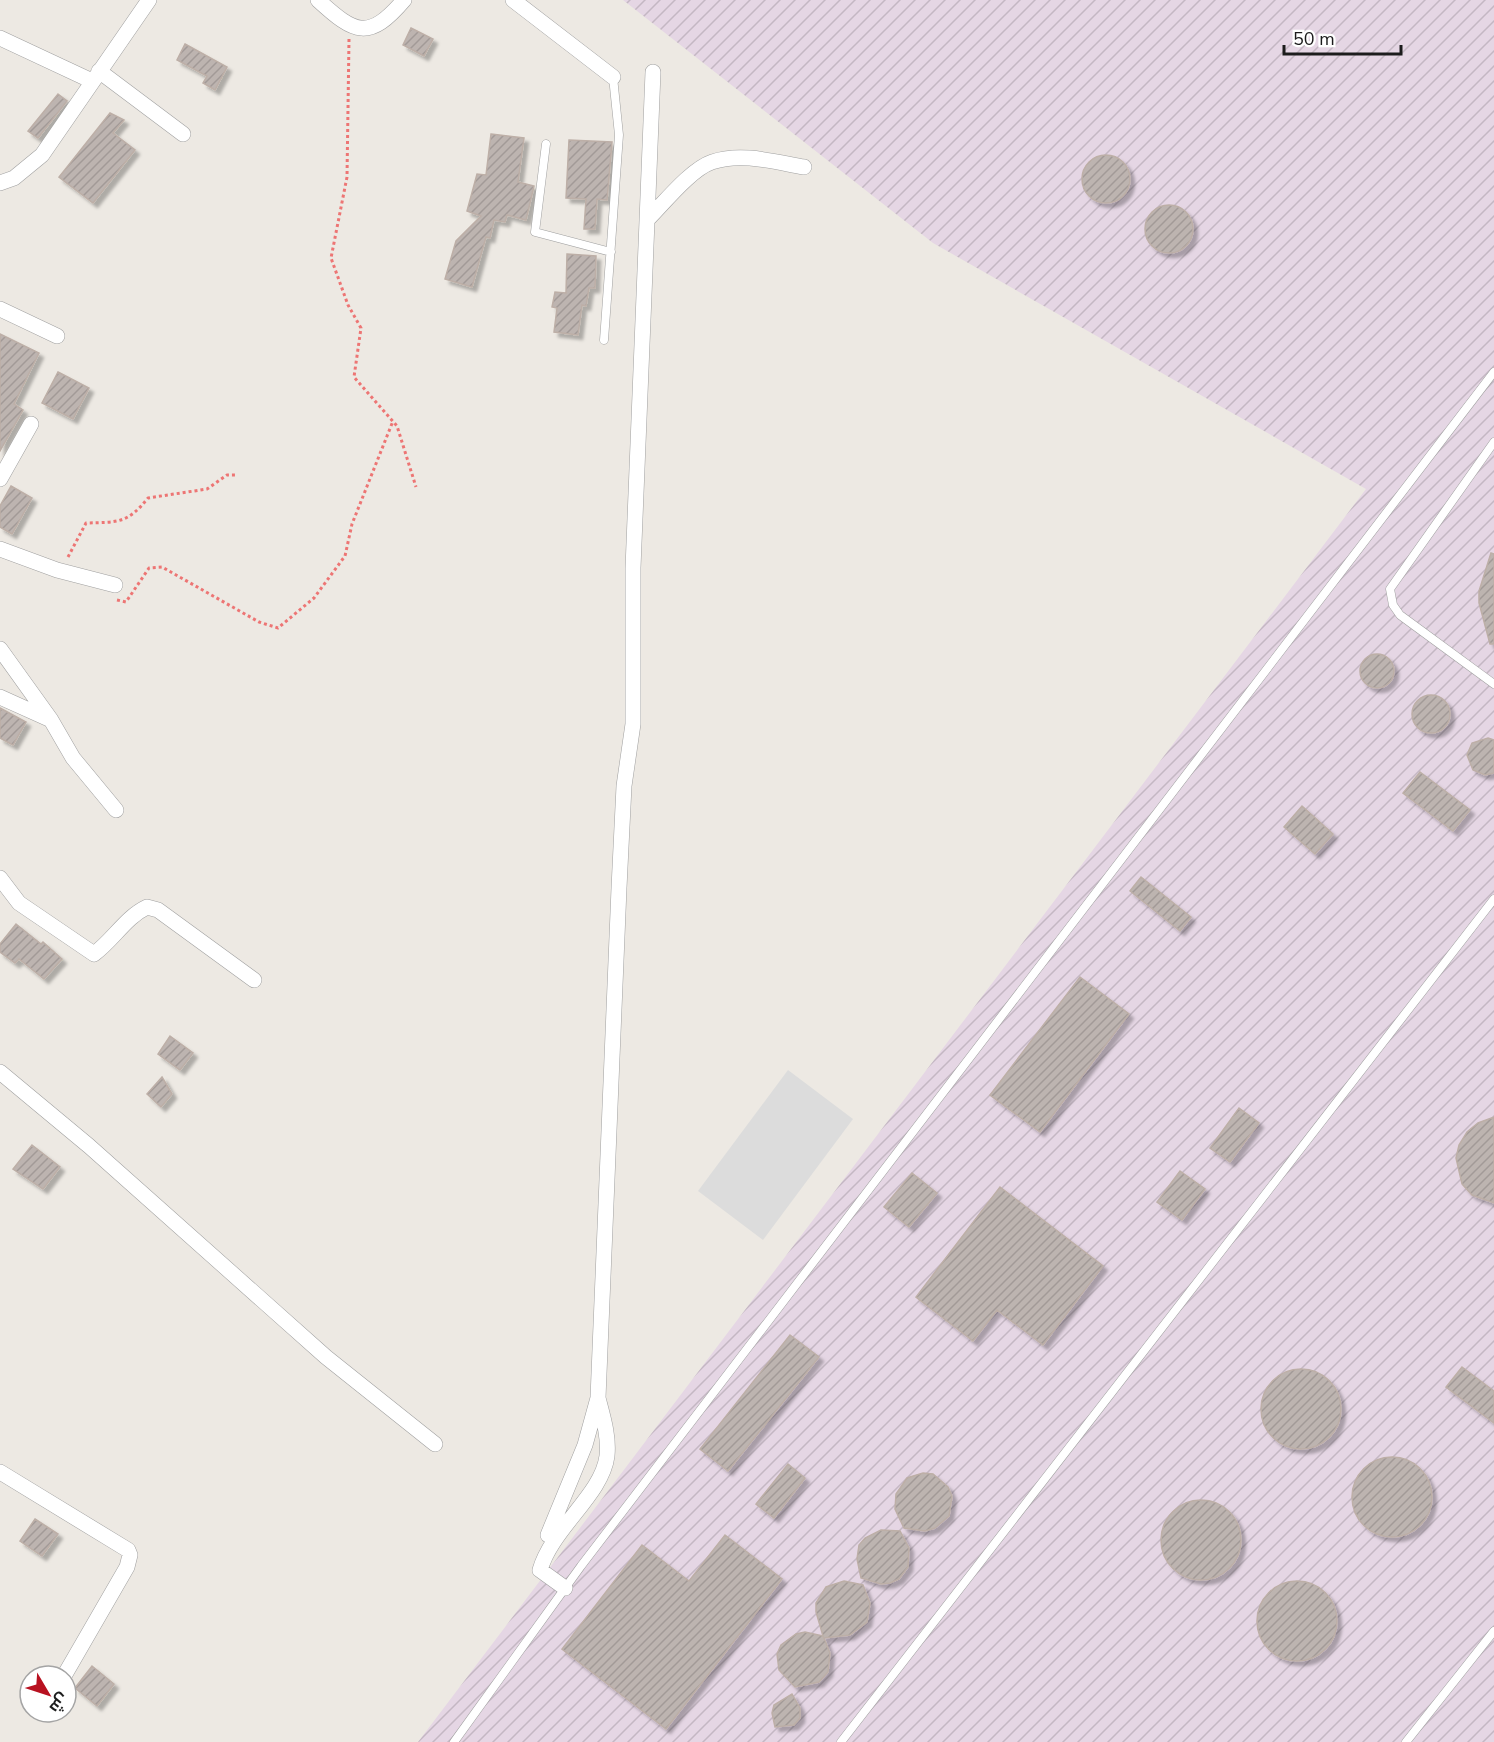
<svg xmlns="http://www.w3.org/2000/svg" width="1494" height="1742" font-family="'Nunito Sans',Cairo,sans-serif">
  <style>
    .industrial { fill: url(#industrial-furrows) }
    .parking { fill: #dcdcdc }
    .building { fill: url(#building-hatch); stroke: #bdafa7; stroke-width: 1.5; filter: url(#shadow) }
    .lines { fill: none; stroke-linecap: round; stroke-linejoin: round }
    .service-casing { stroke: #a0a0a0; stroke-width: 9 }
    .minor-casing { stroke: #a0a0a0; stroke-width: 16 }
    .path { stroke: #ed7574; stroke-width: 3; stroke-dasharray: 3 3; stroke-linecap: butt }
    .service { stroke: #fff; stroke-width: 8 }
    .minor { stroke: #fff; stroke-width: 15 }
  </style>
  <defs>
    <pattern id="industrial-furrows" width="10" height="10" patternUnits="userSpaceOnUse" patternTransform="scale(1.5)"><rect width="10" height="10" fill="#e5d6e4"/><path d="M-1 1l2-2M0 10L10 0M9 11l2-2" fill="none" stroke="#c4b7c3"/></pattern>
    <pattern id="building-hatch" width="6" height="6" patternUnits="userSpaceOnUse" patternTransform="scale(1.5)"><rect width="6" height="6" fill="#bdb4b0"/><path d="M-1 1l2-2M0 6l6-6M5 7l2-2" fill="none" stroke="#a29a97"/></pattern>
    <filter id="shadow"><feDropShadow dx="4.5" dy="4.5" stdDeviation="1.5" flood-color="#0004"/></filter>
  </defs>
  <rect width="100%" height="100%" fill="#ede9e3"/>
  <path class="industrial" d="M 623,0 L 1494,0 L 1494,1742 L 418,1742 L 1366,489 L 933,243 Z"/>
  <path class="parking" d="M 788,1070 L 853,1119 L 763,1240 L 698,1191 Z"/>
  <path class="building" d="M 411,28 L 433,39 L 424,56 L 403,45 Z
    M 185,44 L 227,67 L 215,90 L 203,83 L 207,76 L 177,60 Z
    M 58,94 L 67,101 L 38,138 L 28,131 Z
    M 110,113 L 124,120 L 113,133 L 135,150 L 93,203 L 59,177 Z
    M 491,134 L 524,138 L 518,182 L 534,186 L 526,220 L 507,215 L 505,222 L 494,220 L 490,238 L 486,237 L 472,287 L 445,279 L 456,241 L 481,216 L 467,211 L 477,174 L 486,175 Z
    M 569,140 L 612,142 L 607,200 L 597,199 L 595,229 L 584,229 L 586,199 L 566,198 Z
    M1082 179a24 24 0 1 1 48 0a24 24 0 1 1-48 0Z
    M1145 229a24 24 0 1 1 48 0a24 24 0 1 1-48 0Z
    M 567,254 L 596,256 L 595,288 L 589,288 L 586,306 L 582,305 L 578,335 L 554,332 L 557,308 L 552,307 L 555,292 L 566,293 Z
    M 0,334 L 39,353 L 14,404 L 23,410 L 0,451 Z
    M 58,372 L 89,388 L 73,419 L 42,403 Z
    M 11,486 L 32,498 L 12,534 L 0,527 L 0,506 Z
    M 1491,553 L 1494,554 L 1494,644 L 1490,644 L 1479,603 L 1479,591 Z
    M1360 671a17 17 0 1 1 34 0a17 17 0 1 1-34 0Z
    M1412 714a19 19 0 1 1 38 0a19 19 0 1 1-38 0Z
    M 0,708 L 26,722 L 13,745 L 0,738 Z
    M 1488,738 L 1494,740 L 1494,773 L 1485,775 L 1473,770 L 1467,755 L 1472,743 Z
    M 1420,772 L 1470,810 L 1453,831 L 1403,793 Z
    M 1302,806 L 1333,834 L 1315,854 L 1284,827 Z
    M 1141,877 L 1191,917 L 1180,931 L 1130,891 Z
    M 16,924 L 41,944 L 43,942 L 62,959 L 44,979 L 19,959 L 15,963 L 0,952 L 0,944 Z
    M 1080,977 L 1129,1014 L 1040,1132 L 990,1095 Z
    M 170,1036 L 193,1053 L 180,1070 L 158,1054 Z
    M 162,1077 L 172,1094 L 161,1107 L 147,1094 Z
    M 1239,1108 L 1259,1123 L 1230,1162 L 1210,1148 Z
    M 1494,1117 L 1494,1203 L 1472,1195 L 1462,1184 L 1456,1158 L 1459,1145 L 1467,1132 L 1478,1123 Z
    M 32,1145 L 60,1167 L 43,1189 L 13,1169 Z
    M 1180,1171 L 1205,1189 L 1182,1220 L 1157,1202 Z
    M 912,1173 L 937,1193 L 909,1227 L 884,1207 Z
    M 1000,1187 L 1103,1266 L 1043,1345 L 997,1310 L 973,1341 L 916,1297 Z
    M 790,1335 L 819,1357 L 728,1471 L 700,1449 Z
    M 1462,1367 L 1494,1391 L 1494,1423 L 1446,1387 Z
    M1261 1409a40 40 0 1 1 80 0a40 40 0 1 1-80 0Z
    M1352 1497a40 40 0 1 1 80 0a40 40 0 1 1-80 0Z
    M 788,1464 L 805,1478 L 774,1518 L 756,1504 Z
    M 923,1473 L 933,1474 L 948,1487 L 952,1496 L 949,1516 L 935,1528 L 925,1531 L 904,1528 L 895,1509 L 896,1494 L 907,1478 Z
    M1161 1540a40 40 0 1 1 80 0a40 40 0 1 1-80 0Z
    M 35,1519 L 58,1534 L 42,1556 L 20,1541 Z
    M 881,1530 L 900,1531 L 909,1548 L 908,1567 L 899,1579 L 890,1583 L 881,1584 L 861,1578 L 857,1559 L 859,1545 L 865,1538 Z
    M 725,1535 L 782,1579 L 666,1729 L 562,1649 L 642,1545 L 689,1581 Z
    M1257 1621a40 40 0 1 1 80 0a40 40 0 1 1-80 0Z
    M 844,1581 L 863,1585 L 870,1603 L 867,1622 L 850,1635 L 824,1638 L 830,1653 L 828,1672 L 819,1682 L 795,1687 L 779,1670 L 777,1654 L 781,1645 L 796,1634 L 805,1632 L 823,1636 L 816,1612 L 816,1603 L 826,1587 Z
    M 92,1666 L 114,1684 L 97,1706 L 75,1688 Z
    M 792,1694 L 800,1708 L 800,1718 L 794,1725 L 775,1727 L 772,1713 L 774,1705 Z"/>
  <g class="lines">
    <g class="service-casing">
      <path id="service" d="M 546,144 L 535,232 L 611,252
        M 604,340 L 619,135 L 613,77
        M 1494,442 L 1390,589 L 1393,605 L 1400,615 L 1494,684
        M 454,1742 L 581,1566 L 1494,372
        M 841,1742 L 1494,899
        M 1406,1742 L 1494,1631"/>
    </g>
    <g class="minor-casing">
      <path id="minor" d="M 318,0 C 355,34 369,41 404,0
        M 513,0 L 613,77
        M 0,38 L 92,81
        M 99,71 L 183,134
        M 0,183 L 14,178 L 42,155 L 149,0
        M 647,220 C 664,203 691,169 712,162 C 741,152 775,162 804,167
        M 0,309 L 57,336
        M 0,479 L 31,424
        M 0,549 L 57,570 L 115,585
        M 0,649 L 51,720 L 73,758 L 116,810
        M 0,697 L 51,720
        M 0,878 L 19,903 L 94,954 C 113,940 126,917 147,907 L 158,910 L 254,980
        M 0,1072 L 89,1146 L 326,1357 L 435,1444
        M 0,1472 L 128,1550 L 130,1555 L 127,1567 L 64,1676
        M 548,1535 L 585,1445 L 598,1398
        M 565,1588 L 540,1570 C 552,1528 602,1495 607,1456 C 609,1436 603,1417 598,1398 L 619,888 L 624,786 L 633,724 L 633,568 L 653,72"/>
    </g>
    <path class="path" d="M 349,39 L 347,177 L 331,258 L 348,305 L 361,328 L 354,377 L 397,426 L 416,487
      M 68,557 L 86,523 C 118,522 127,524 148,498 L 207,489 L 227,475 L 235,475
      M 117,600 L 126,602 L 149,568 L 162,567 L 259,622 L 278,628 L 314,598 L 345,556 L 352,524 L 393,421"/>
    <use href="#service" class="service"/>
    <use href="#minor" class="minor"/>
  </g>
  <g transform="translate(48 1694) rotate(129)"><circle r="28" fill="#ffffff" stroke="#a4a4a4" stroke-width="1.5"/>
  <path d="M0-4.5L10 22L0 15L-10 22Z" fill="#b81120"/>
  <text y="-9" font-size="16" font-weight="bold" text-anchor="middle" fill="#1c1c1c">ش</text>
  </g>
  <path d="M1284 45v9h117v-9" fill="none" stroke="#1c1c1c" stroke-width="3"/>
  <text x="1293" y="45" font-size="18" fill="#1c1c1c" stroke="#ffffff" stroke-width="4.5" paint-order="stroke">50 m</text>
</svg>
